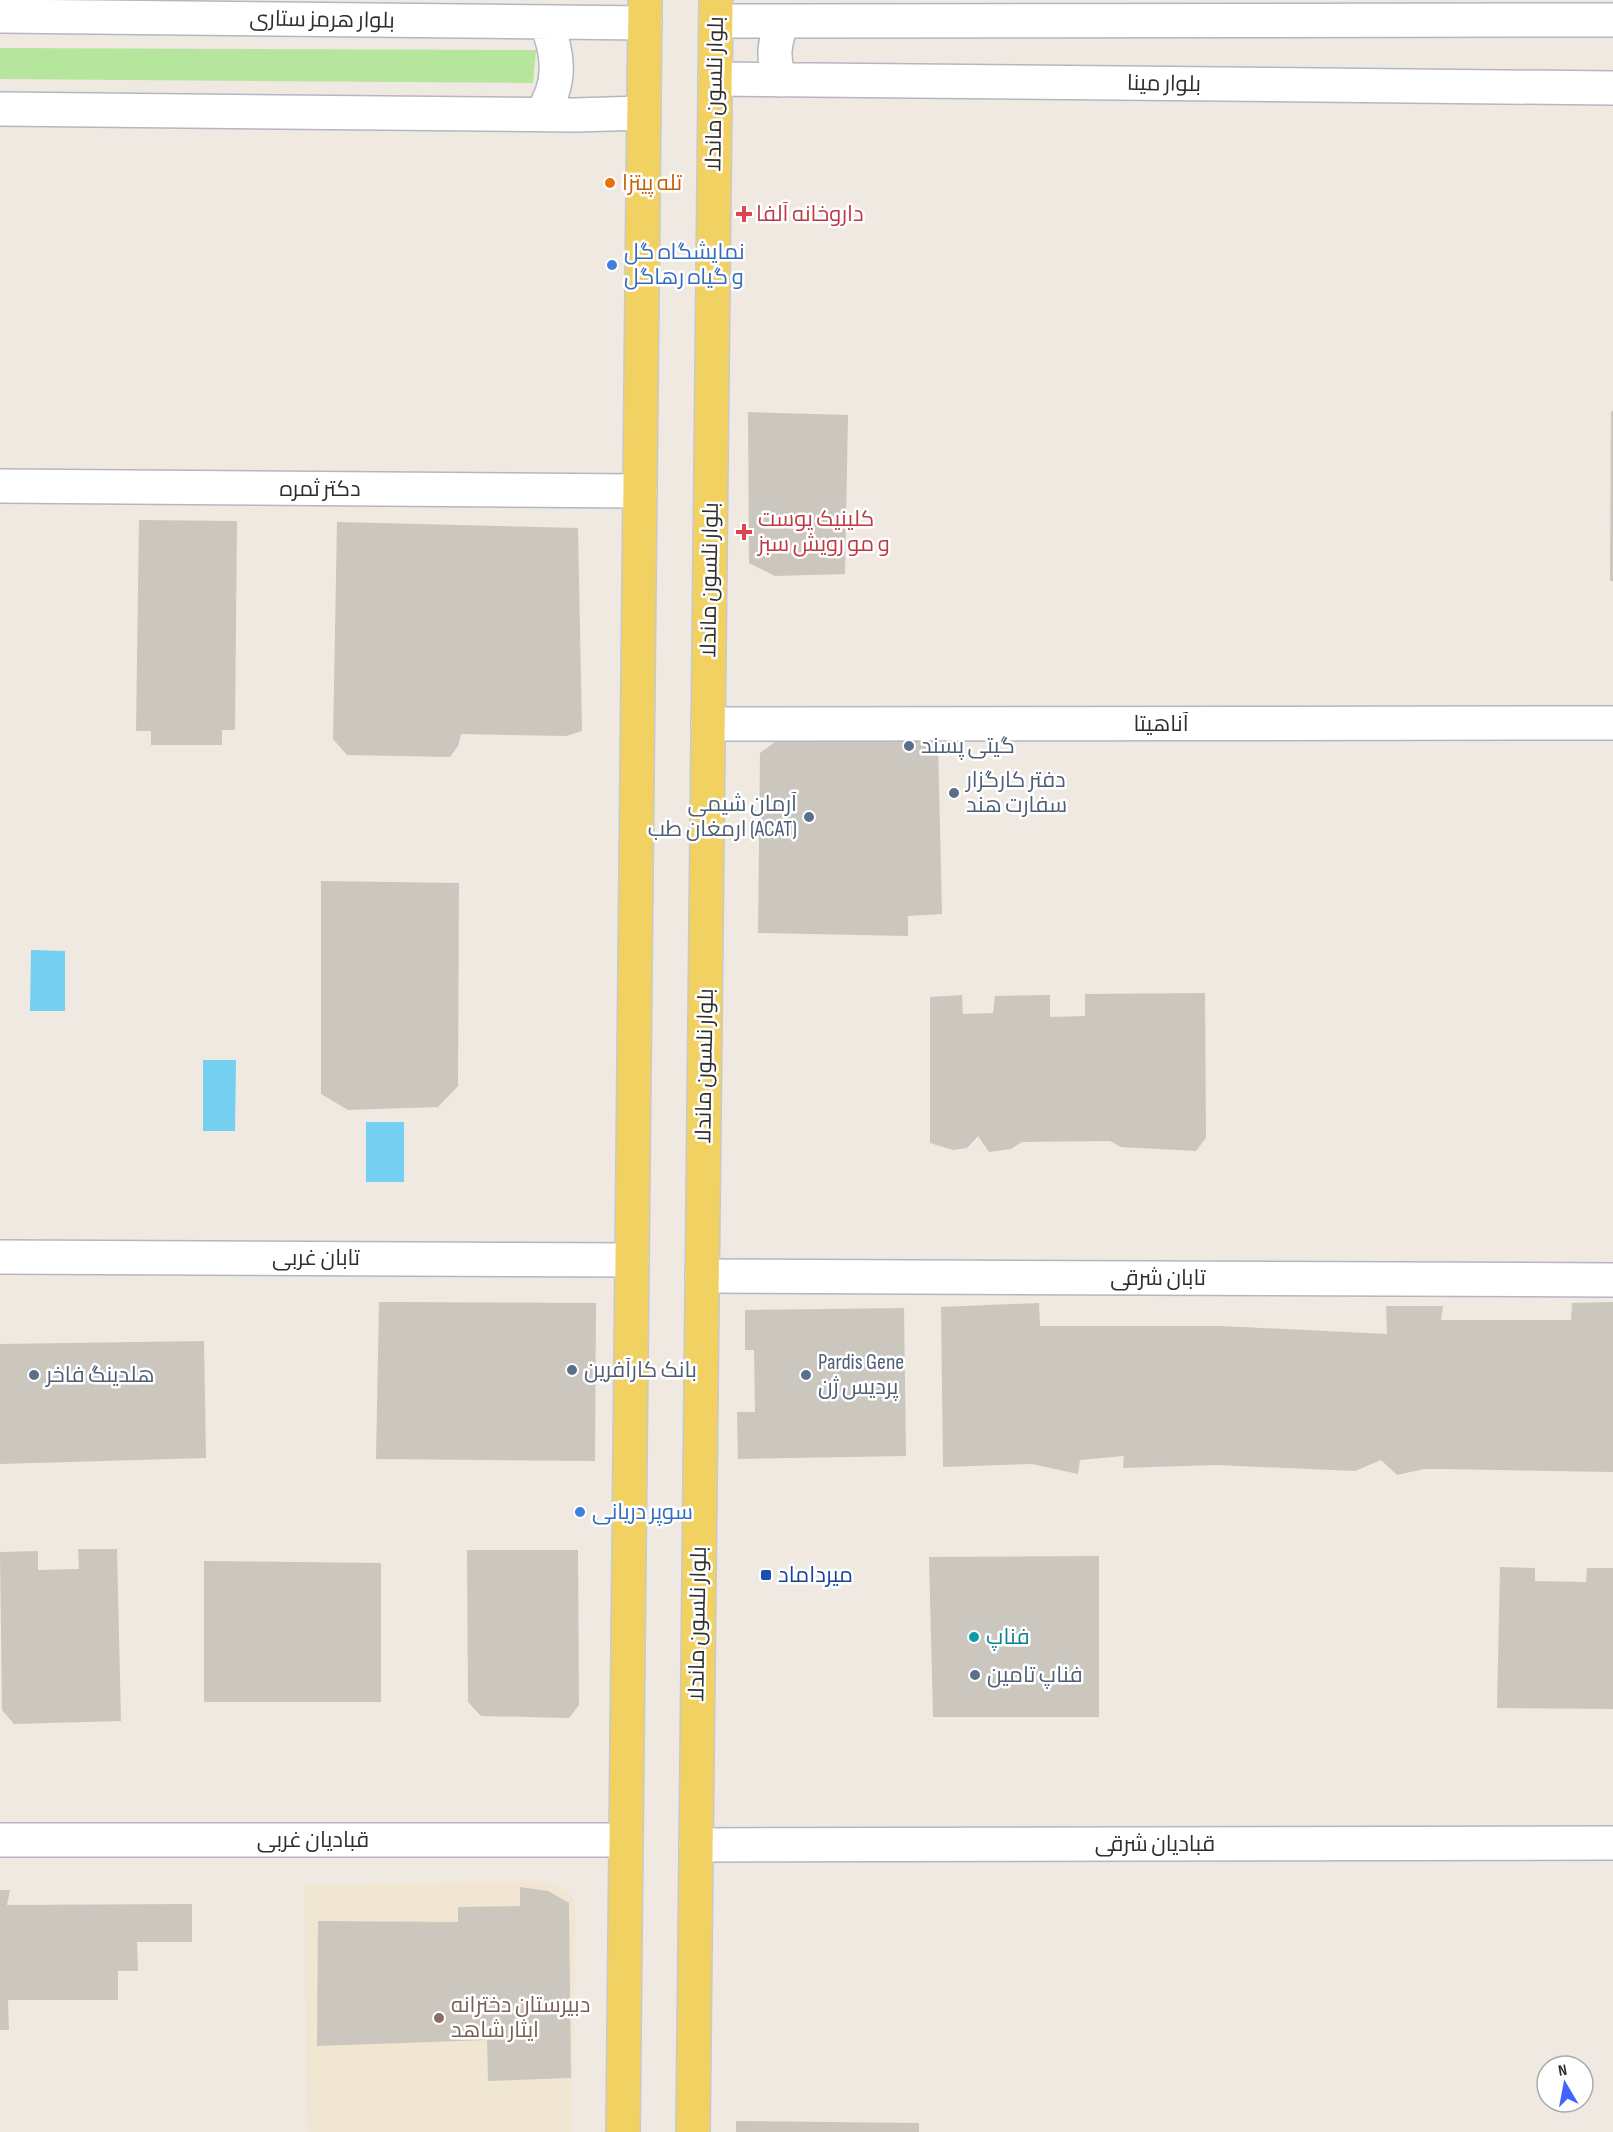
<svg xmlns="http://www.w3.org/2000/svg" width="1613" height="2132" font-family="'Sofia Sans Condensed',Cairo,sans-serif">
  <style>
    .education { fill: #f0e6d1 }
    .green { fill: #b6e59e }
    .water { fill: #75cff0 }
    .building { fill: #cbc7bf }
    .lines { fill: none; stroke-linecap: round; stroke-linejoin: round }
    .minor-casing { stroke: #b4b7c1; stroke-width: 36 }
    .major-casing { stroke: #c9c9c9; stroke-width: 36 }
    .minor { stroke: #fff; stroke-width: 33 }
    .major { stroke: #f2d163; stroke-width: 33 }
    .food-dot { fill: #e8710a; stroke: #fff; stroke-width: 2 }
    .health-dot { fill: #e0444e; stroke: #fff; stroke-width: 2 }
    .shop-dot { fill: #3f7fe0; stroke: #fff; stroke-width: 2 }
    .service-dot { fill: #5c6f8a; stroke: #fff; stroke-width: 2 }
    .transit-dot { fill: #1a4fb4; stroke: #fff; stroke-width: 2 }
    .culture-dot { fill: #0f9aa8; stroke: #fff; stroke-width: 2 }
    .education-dot { fill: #8d6e63; stroke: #fff; stroke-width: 2 }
    .labels { text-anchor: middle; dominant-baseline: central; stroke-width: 5; stroke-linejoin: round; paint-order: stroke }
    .street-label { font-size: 22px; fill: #2e2e2e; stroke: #fff }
    .food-label { font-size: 22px; fill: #c56008; stroke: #fff; text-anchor: start }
    .health-label { font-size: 22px; fill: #be3a42; stroke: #fff; text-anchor: start }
    .shop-label { font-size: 22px; fill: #366cbe; stroke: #fff; text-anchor: start }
    .service-label { font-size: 22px; fill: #4e5e75; stroke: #fff; text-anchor: start }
    .transit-label { font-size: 22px; fill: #164399; stroke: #fff; text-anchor: start }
    .culture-label { font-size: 22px; fill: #0d838f; stroke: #fff; text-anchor: start }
    .education-label { font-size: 22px; fill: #785e54; stroke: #fff; text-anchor: start }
  </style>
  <rect width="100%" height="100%" fill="#efe9e1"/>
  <path class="education" d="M 551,1882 L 571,1894 L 575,1904 L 572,2132 L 307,2132 L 304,1884 Z"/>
  <path class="green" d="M 0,48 L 536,50 L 533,83 L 0,79 Z"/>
  <path class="water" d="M 31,950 L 65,951 L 65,1011 L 30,1011 Z
    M 203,1060 L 236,1060 L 235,1131 L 203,1131 Z
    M 366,1122 L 404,1122 L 404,1182 L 366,1182 Z"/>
  <path class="building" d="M 1611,411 L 1613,411 L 1613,581 L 1610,581 Z
    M 748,412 L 848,415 L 845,574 L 775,576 L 749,563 Z
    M 139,520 L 237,521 L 235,730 L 222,730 L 222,745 L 151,745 L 151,731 L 136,731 Z
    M 337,522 L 578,528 L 582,731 L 566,736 L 461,734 L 458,746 L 450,757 L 347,755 L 333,739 Z
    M 779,739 L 938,740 L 942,914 L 908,916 L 908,936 L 758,933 L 760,753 Z
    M 321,881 L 459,883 L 458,1086 L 438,1107 L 348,1110 L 321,1094 Z
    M 1205,993 L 1206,1138 L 1196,1151 L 1121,1147 L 1110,1141 L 1022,1142 L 1011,1149 L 989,1152 L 978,1136 L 967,1148 L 953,1150 L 930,1143 L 930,997 L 962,995 L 963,1014 L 993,1013 L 995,996 L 1050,995 L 1050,1017 L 1085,1016 L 1085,994 Z
    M 379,1302 L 596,1303 L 595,1461 L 376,1459 Z
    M 1613,1302 L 1613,1472 L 1442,1469 L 1424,1469 L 1397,1475 L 1381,1460 L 1355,1471 L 1216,1465 L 1123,1468 L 1124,1456 L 1080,1460 L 1078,1474 L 1032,1464 L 943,1467 L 941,1307 L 1039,1303 L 1040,1326 L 1221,1326 L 1387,1334 L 1386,1306 L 1443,1306 L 1441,1320 L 1571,1320 L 1572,1303 Z
    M 904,1308 L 906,1456 L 738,1459 L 737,1412 L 755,1412 L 754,1350 L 745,1350 L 745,1310 Z
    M 204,1341 L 206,1458 L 0,1464 L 0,1344 Z
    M 78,1549 L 117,1549 L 121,1721 L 14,1724 L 2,1710 L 0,1552 L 38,1551 L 38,1570 L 79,1569 Z
    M 467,1550 L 578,1550 L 579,1705 L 569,1718 L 481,1716 L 468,1702 Z
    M 1099,1556 L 1099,1717 L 933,1717 L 929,1557 Z
    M 204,1561 L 381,1563 L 381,1702 L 204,1702 Z
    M 1500,1567 L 1535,1568 L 1535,1581 L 1586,1582 L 1587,1568 L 1613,1568 L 1613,1709 L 1497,1708 Z
    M 520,1887 L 548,1891 L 569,1903 L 571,2078 L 488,2081 L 487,2040 L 317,2046 L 318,1921 L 458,1922 L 458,1907 L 520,1906 Z
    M 0,1890 L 10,1890 L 7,1905 L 192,1904 L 192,1942 L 137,1942 L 138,1971 L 118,1971 L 118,2000 L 8,2000 L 9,2030 L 0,2030 Z
    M 736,2121 L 919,2123 L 919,2132 L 736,2132 Z"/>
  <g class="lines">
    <g class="minor-casing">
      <path id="minor" d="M 0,16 L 645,23
        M 716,21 L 1613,20
        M 715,79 L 1613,88
        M 780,80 C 772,56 774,45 782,22
        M 0,109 L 575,115 L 643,113
        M 541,114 C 562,84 559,55 546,22
        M 0,486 L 640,491
        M 708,724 L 1613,723
        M 0,1257 L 632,1260
        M 702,1276 L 1613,1280
        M 0,1840 L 626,1840
        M 696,1845 L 1613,1843"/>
    </g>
    <g class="major-casing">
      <path id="major" d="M 623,2132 L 645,0
        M 693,2132 L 716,0"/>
    </g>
    <use href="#minor" class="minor"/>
    <use href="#major" class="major"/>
  </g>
  <circle class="food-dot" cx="610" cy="183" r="6"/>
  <g class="health-dot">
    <path d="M741 205h6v6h6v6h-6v6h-6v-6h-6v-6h6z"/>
    <path d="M741 523h6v6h6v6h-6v6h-6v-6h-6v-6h6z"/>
  </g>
  <g class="shop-dot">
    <circle cx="612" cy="265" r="6"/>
    <circle cx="580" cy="1512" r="6"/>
  </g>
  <g class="service-dot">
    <circle cx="909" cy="746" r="6"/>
    <circle cx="954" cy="793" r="6"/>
    <circle cx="809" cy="817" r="6"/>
    <circle cx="572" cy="1370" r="6"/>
    <circle cx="34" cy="1375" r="6"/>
    <circle cx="806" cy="1375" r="6"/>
    <circle cx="975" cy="1675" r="6"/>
  </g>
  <rect class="transit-dot" x="760" y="1569" width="12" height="12" rx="3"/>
  <circle class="culture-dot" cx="974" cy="1637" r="6"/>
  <circle class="education-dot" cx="439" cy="2018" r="6"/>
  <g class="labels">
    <g class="street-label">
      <text transform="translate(322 20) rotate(1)">بلوار هرمز ستاری</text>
      <text transform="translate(1164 84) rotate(1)">بلوار مینا</text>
      <text transform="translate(715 94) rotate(-89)">بلوار نلسون ماندلا</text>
      <text x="320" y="489">دکتر ثمره</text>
      <text transform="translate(710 580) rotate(-89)">بلوار نلسون ماندلا</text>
      <text x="1161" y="724">آناهیتا</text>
      <text transform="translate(705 1066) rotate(-89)">بلوار نلسون ماندلا</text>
      <text x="316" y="1258">تابان غربی</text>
      <text x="1158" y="1278">تابان شرقی</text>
      <text transform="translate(698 1624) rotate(-89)">بلوار نلسون ماندلا</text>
      <text x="313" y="1840">قبادیان غربی</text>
      <text x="1155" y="1844">قبادیان شرقی</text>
    </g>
    <g class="food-label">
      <text x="622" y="183">تله پیتزا</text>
    </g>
    <g class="health-label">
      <text x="756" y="214">داروخانه آلفا</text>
      <text x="758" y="519">کلینیک پوست<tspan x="758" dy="25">و مو رویش سبز</tspan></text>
    </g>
    <g class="shop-label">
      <text x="624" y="252">نمایشگاه گل<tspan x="624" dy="25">و گیاه رهاگل</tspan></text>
      <text x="592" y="1512">سوپر دریانی</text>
    </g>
    <g class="service-label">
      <text x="921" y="746">گیتی پسند</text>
      <text x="966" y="780">دفتر کارگزار<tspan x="966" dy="25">سفارت هند</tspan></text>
      <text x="797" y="804" text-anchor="end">آرمان شیمی<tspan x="797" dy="25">ارمغان طب (ACAT)</tspan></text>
      <text x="818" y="1362">Pardis Gene<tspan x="818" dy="25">پردیس ژن</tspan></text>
      <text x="584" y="1370">بانک کارآفرین</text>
      <text x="46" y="1375">هلدینگ فاخر</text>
      <text x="987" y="1675">فناپ تامین</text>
    </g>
    <g class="transit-label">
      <text x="778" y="1575">میرداماد</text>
    </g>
    <g class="culture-label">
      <text x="986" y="1637">فناپ</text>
    </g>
    <g class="education-label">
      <text x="451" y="2005">دبیرستان دخترانه<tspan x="451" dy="25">ایثار شاهد</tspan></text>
    </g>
  </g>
  <g transform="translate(1565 2084) rotate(350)"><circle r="28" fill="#ffffff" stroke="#ababab" stroke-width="1.5"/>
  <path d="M0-4.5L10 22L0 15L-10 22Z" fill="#4264fb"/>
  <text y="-9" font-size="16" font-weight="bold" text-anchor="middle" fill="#2e2e2e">N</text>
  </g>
</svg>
